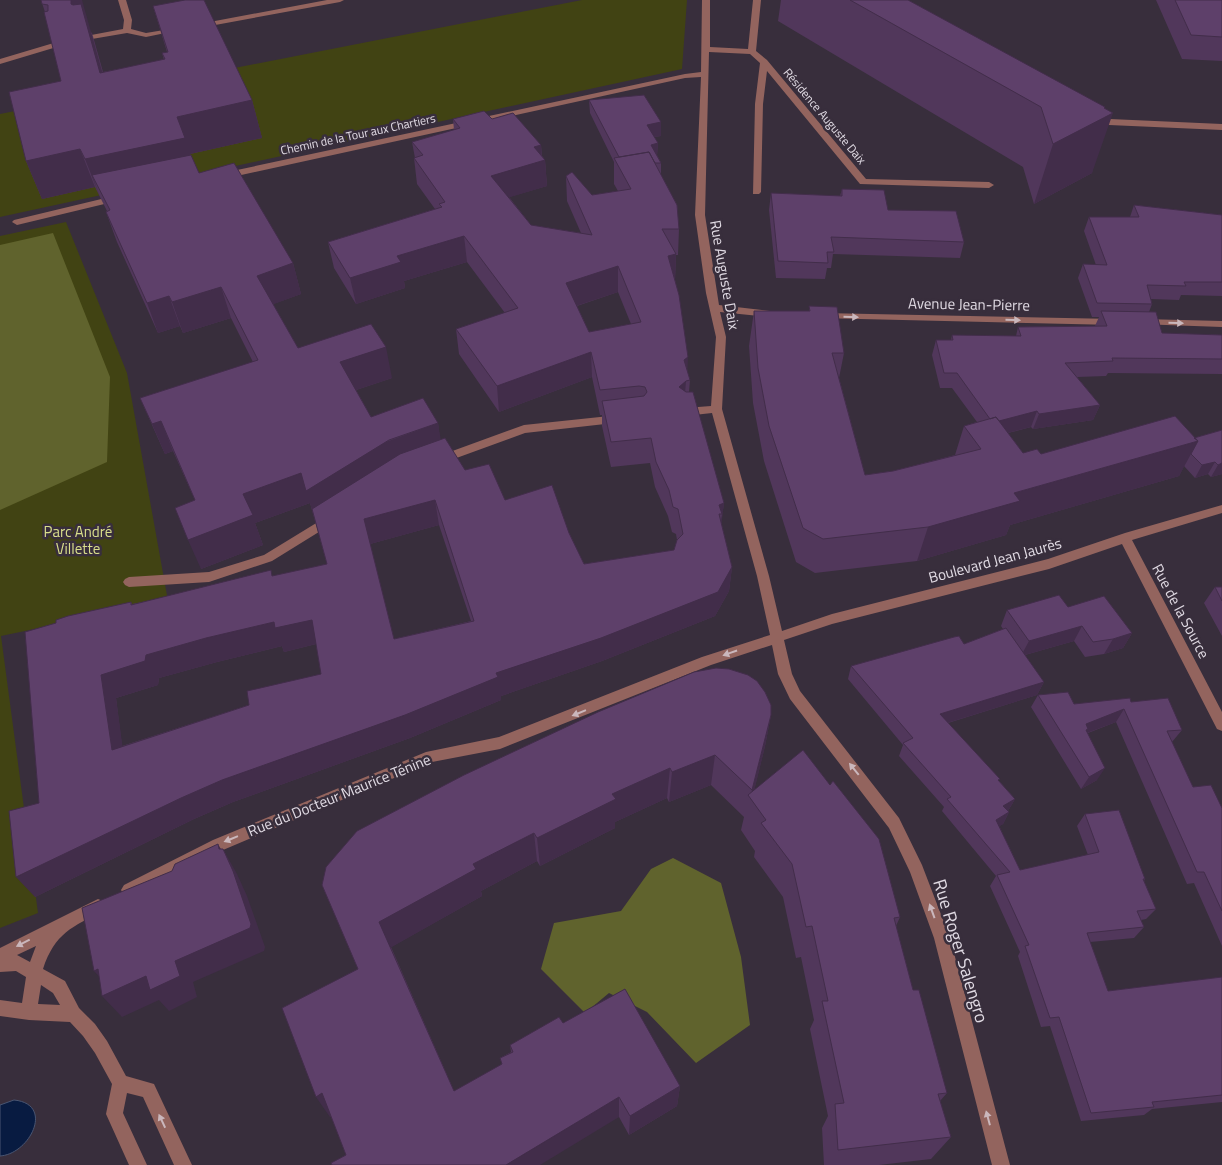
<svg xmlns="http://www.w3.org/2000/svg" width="1222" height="1165" font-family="'Titillium Web',sans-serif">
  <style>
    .green { fill: #414313 }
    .forest { fill: #60632d }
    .water { fill: #081b41; stroke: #495572 }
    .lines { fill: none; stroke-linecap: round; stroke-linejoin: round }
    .minor { fill: #93645e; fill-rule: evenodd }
    .wall { fill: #51375b; fill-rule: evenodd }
    .shaded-wall { fill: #422d4a }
    .building { fill: #5e406a; stroke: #422d4a; fill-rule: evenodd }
    .oneway { fill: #cab7bc }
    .labels { text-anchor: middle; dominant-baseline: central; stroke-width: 5; stroke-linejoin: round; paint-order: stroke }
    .far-street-label { font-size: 12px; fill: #e1dbe4; stroke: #382e3c }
    .street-label { font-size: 15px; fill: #e1dbe4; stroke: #382e3c }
    .park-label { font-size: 15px; fill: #d9de8b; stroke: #382e3c }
    .near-street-label { font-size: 18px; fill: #e1dbe4; stroke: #382e3c }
  </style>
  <rect width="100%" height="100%" fill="#382e3c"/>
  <path class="green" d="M 582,0 L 687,0 L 682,69 L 0,217 L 0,114 Z
    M 66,222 L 127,373 L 168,601 L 1,636 L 38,913 L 0,928 L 0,236 Z"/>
  <path class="forest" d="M 53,233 L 110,377 L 107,462 L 0,510 L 0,245 Z
    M 673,858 L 721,883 L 741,957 L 750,1025 L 696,1063 L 647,1012 L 609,993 L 585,1013 L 541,969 L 554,923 L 621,911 L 651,869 Z"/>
  <path class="water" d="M 14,1100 C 55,1104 30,1154 0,1156 L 0,1105 Z"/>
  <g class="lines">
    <path class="minor" d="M 118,0 L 126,0 L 132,20 L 131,29 L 146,33 L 176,28 L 180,30 L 146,37 L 127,33 L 86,40 L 86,36 L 123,29 L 124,20 Z
      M 327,0 L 344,0 L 340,2 L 199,28 L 195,26 L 199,24 Z
      M 702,0 L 710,0 L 710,47 L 748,49 L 753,0 L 761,0 L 756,51 L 767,60 L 866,179 L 989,182 L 994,185 L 989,188 L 860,184 L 767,71 L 763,104 L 761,192 L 759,194 L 753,194 L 755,104 L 760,63 L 750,54 L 709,52 L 705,215 L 719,305 L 770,311 L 775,314 L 770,317 L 720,312 L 726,337 L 722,409 L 769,576 L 782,631 L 832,614 L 1048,559 L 1125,533 L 1222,505 L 1222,513 L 1132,540 L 1222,712 L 1222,731 L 1217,729 L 1122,544 L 1049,569 L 832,624 L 784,640 L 792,674 L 800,691 L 899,818 L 922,865 L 950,938 L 1010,1165 L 992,1165 L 934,938 L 910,872 L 889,828 L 790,699 L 778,674 L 772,645 L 711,665 L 500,749 L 432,762 L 223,850 L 134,895 L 129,897 L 124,895 L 121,890 L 124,885 L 213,840 L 426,752 L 499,737 L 702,657 L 770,635 L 757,576 L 712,413 L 685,416 L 679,412 L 685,408 L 711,406 L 716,337 L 706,293 L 695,215 L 701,77 L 685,78 L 223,179 L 218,176 L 223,173 L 685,74 L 701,72 Z
      M 57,42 L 60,42 L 60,46 L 0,64 L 0,59 Z
      M 1096,114 L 1110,119 L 1222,124 L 1222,130 L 1109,125 L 1093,119 L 1093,115 Z
      M 118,195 L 121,196 L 121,200 L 17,225 L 12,222 L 14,220 Z
      M 822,313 L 1115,319 L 1120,322 L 1115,325 L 818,318 L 817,316 Z
      M 1142,319 L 1222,321 L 1222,327 L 1138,324 L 1137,322 Z
      M 619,415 L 623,416 L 625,419 L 623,422 L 525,433 L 440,464 L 434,460 L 436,457 L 524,425 Z
      M 331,514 L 335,516 L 337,519 L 335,522 L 272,561 L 209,582 L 129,587 L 125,585 L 123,582 L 125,579 L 129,577 L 209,572 L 264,555 Z
      M 98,899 L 103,901 L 106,906 L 103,911 C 72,927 55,933 43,969 L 65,981 L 79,1008 L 95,1024 L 107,1041 L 126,1076 L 154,1084 L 192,1165 L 174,1165 L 143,1097 L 127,1093 L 123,1113 L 147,1165 L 129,1165 L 106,1114 L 112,1084 L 95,1053 L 83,1036 L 70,1022 L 29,1020 L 0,1016 L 0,1000 L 22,1003 L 26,977 L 16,971 L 0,972 L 0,948 ZM 36,946 L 30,962 L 17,955 ZM 41,985 L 53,993 L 60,1005 L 38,1004 Z"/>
  </g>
  <path class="wall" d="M 41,0 L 92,33 L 103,72 L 164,60 L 162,53 L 167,52 L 153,6 L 252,100 L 262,138 L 190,154 L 199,173 L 293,263 L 301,294 L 273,304 L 298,348 L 392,378 L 356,390 L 371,417 L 438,423 L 440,440 L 465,470 L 505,500 L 569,533 L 584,564 L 674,550 L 677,540 L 676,534 L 672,532 L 668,516 L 655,487 L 650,463 L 611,467 L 602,426 L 602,415 L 600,415 L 592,377 L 499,412 L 459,354 L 456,329 L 505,313 L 467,262 L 404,281 L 405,288 L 356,304 L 334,268 L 328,242 L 435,209 L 417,184 L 414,158 L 415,158 L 412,142 L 454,130 L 453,119 L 492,119 L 541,145 L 542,156 L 545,160 L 547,186 L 509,197 L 531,225 L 581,233 L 567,201 L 566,176 L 592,195 L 618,191 L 614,184 L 614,162 L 590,113 L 589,100 L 661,122 L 661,136 L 654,137 L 658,143 L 657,155 L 661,163 L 661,175 L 679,229 L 678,255 L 676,255 L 675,280 L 687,372 L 690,380 L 689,392 L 724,503 L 721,523 L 732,567 L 729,591 L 715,616 L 602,661 L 501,696 L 501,700 L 410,738 L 233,802 L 194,819 L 35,897 L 39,803 L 131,602 L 132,604 L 274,576 L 327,564 L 310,503 L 255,523 L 263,545 L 201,569 L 195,500 L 173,451 L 165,454 L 140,398 L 253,362 L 231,318 L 183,333 L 180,326 L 158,333 L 117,242 L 106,212 L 107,211 L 95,187 L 42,199 L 26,161 L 61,81 L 45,12 ZM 618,292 L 631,324 L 589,332 L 577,306 ZM 439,525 L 471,621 L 394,639 L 370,544 ZM 316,644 L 321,674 L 249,705 L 122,746 L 116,698 L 158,685 L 159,678 L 217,662 L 282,646 L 284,652 Z
    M 781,0 L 908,0 L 1105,109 L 1092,173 L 1034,204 L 1023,167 L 778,21 Z
    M 1156,0 L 1222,0 L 1222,61 L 1182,59 Z
    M 842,189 L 888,210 L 964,242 L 960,258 L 833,254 L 831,268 L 827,268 L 825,279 L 776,278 L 769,210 L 771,193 L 840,196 Z
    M 1134,205 L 1222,215 L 1222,296 L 1181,295 L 1179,300 L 1151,299 L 1152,304 L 1149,312 L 1162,333 L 1222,335 L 1222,374 L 1108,373 L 1106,376 L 1077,377 L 1100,405 L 1093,420 L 1033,429 L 1031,427 L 1008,433 L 1023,453 L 1041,454 L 1194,438 L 1222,430 L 1222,474 L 1211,477 L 1208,474 L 1195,478 L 1184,466 L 1179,476 L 1010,525 L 1006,535 L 917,561 L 815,573 L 796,562 L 764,461 L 753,403 L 749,346 L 754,311 L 809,311 L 809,306 L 844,353 L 839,378 L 865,475 L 893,471 L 955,455 L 964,426 L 977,422 L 952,388 L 940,388 L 932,355 L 936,340 L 951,340 L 952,335 L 1016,336 L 1018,327 L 1095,326 L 1099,317 L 1092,317 L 1078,278 L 1083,264 L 1096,265 L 1084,231 L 1089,217 L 1130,217 Z
    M 1215,587 L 1222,587 L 1222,636 L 1204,603 Z
    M 1068,607 L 1132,633 L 1123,648 L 1104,654 L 1085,657 L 1074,641 L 1025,655 L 1044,682 L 1037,695 L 948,723 L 1015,799 L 1008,811 L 1009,812 L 1003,824 L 999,826 L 1020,870 L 1088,855 L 1077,826 L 1085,814 L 1145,879 L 1144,881 L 1156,909 L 1146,919 L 1141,920 L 1144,927 L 1134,938 L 1090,942 L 1108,991 L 1222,977 L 1222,1102 L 1152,1109 L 1144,1115 L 1081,1121 L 1050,1026 L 1041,1027 L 1018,956 L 1020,952 L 990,886 L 996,876 L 942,811 L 944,807 L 899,756 L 903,745 L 848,679 L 851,666 L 964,644 L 1003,629 L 1001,626 L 1007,610 Z
    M 1038,695 L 1074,704 L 1131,702 L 1182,730 L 1172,742 L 1193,787 L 1222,808 L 1222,946 L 1194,883 L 1187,884 L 1116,722 L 1088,733 L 1097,780 L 1081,789 L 1031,707 Z
    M 771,715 L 765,746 L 754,790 L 900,917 L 896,926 L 913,990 L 947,1093 L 940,1101 L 951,1137 L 931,1159 L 879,1165 L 824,1165 L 822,1128 L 828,1116 L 810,1029 L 814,1020 L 801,957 L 796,958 L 783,897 L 754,857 L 755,851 L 741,830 L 744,817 L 711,785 L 669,802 L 667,798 L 615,822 L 615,828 L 540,866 L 537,861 L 481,891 L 482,896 L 391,947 L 454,1091 L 502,1065 L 500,1058 L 511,1052 L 510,1045 L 563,1023 L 680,1086 L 677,1106 L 629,1135 L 619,1117 L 346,1155 L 331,1116 L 330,1117 L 358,969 L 322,885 Z"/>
  <path class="shaded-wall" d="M 71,0 L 82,0 L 113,110 L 100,73 L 71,4 Z
    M 252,100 L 262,138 L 190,154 L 197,176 L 92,175 L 100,197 L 85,159 L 177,117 Z
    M 1105,107 L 1101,119 L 1113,113 L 1092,173 L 1034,204 L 1053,144 Z
    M 661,122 L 661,136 L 646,138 L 647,125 Z
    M 658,143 L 657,157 L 651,145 Z
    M 541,145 L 542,161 L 545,160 L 547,186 L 494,202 L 491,176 L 534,147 Z
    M 80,149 L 95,187 L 42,199 L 26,161 Z
    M 464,236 L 467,262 L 404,281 L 405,288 L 356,304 L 350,278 L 397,256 Z
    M 676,254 L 675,280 L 668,256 Z
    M 293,263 L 301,294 L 266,307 L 257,276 Z
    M 618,266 L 618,292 L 567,309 L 566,283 Z
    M 221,287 L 231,318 L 183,333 L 172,302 Z
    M 169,296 L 180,326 L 158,333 L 147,303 Z
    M 386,347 L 392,378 L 347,393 L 340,362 Z
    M 591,352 L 592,377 L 499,412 L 497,386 Z
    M 688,357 L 687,381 L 686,381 L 684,406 L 679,387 L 684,360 Z
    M 1100,405 L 1093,420 L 1033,429 L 1039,414 Z
    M 1037,411 L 1031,427 L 988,438 L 993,422 Z
    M 161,421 L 173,451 L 165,454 L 152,424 Z
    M 438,423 L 443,453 L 315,521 L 310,503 L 255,523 L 263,545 L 201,569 L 188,540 L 243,494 Z
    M 1198,441 L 1179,476 L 1010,525 L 1006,535 L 917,561 L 928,527 L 1014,493 Z
    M 1215,462 L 1208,474 L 1195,478 L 1202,465 Z
    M 1222,463 L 1222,474 L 1211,477 L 1218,465 Z
    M 435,500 L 439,525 L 370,544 L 364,519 Z
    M 724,503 L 721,528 L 720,529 L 722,514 L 719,505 Z
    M 732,567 L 729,591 L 715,616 L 602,661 L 501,696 L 501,700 L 410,738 L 233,802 L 194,819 L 35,897 L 16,877 L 181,798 L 222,780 L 496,673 Z
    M 312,620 L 320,643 L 284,652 L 282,646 L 217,662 L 159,678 L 158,685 L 116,698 L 126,772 L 112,750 L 101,675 L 146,655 L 206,638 L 274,622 Z
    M 1082,626 L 1074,641 L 1021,656 L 1029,641 Z
    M 1132,633 L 1123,648 L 1104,654 L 1113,639 Z
    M 1044,682 L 1037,695 L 934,727 L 940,714 Z
    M 1124,709 L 1116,722 L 1084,734 L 1086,724 Z
    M 771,715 L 765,746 L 752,800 L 751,798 L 752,790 Z
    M 715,755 L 711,785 L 669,802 L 672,772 Z
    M 670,768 L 667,798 L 615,822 L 615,828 L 540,866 L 537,838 L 612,794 Z
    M 1105,768 L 1097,780 L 1081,789 L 1089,777 Z
    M 1015,799 L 1008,811 L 1003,806 Z
    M 1009,812 L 1003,824 L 990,832 L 996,820 Z
    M 534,833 L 537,861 L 481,891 L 482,896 L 390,948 L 379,922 L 473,864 Z
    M 218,844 L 230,865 L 223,849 L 237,874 L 247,896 L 265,947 L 264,951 L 193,982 L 197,997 L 169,1011 L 159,1000 L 122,1017 L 102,996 L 113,991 L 94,971 L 98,969 L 175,961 L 219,849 Z
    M 680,1086 L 677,1106 L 629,1135 L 630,1116 Z
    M 322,1093 L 336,1113 L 330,1117 L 316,1097 Z
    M 619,1097 L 619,1117 L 540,1165 L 506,1165 Z"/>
  <path class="building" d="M 41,0 L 71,0 L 71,4 L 73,5 L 81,4 L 100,73 L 165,59 L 162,53 L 168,52 L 153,6 L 185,0 L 204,0 L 252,100 L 177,117 L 185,138 L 85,159 L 80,149 L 26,161 L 9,92 L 61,81 L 44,12 L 48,11 L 48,5 L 42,4 Z
    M 850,0 L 908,0 L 1105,107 L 1104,108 L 1113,113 L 1053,144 L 1041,107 Z
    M 1175,0 L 1222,0 L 1222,37 L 1191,35 Z
    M 644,95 L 661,122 L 647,125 L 658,143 L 651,145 L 661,163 L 655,163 L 649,152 L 619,157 L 589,100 Z
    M 484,111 L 492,119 L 513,113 L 541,145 L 534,147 L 545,160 L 491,176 L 531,225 L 592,235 L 566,176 L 572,172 L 592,195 L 631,189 L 614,158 L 649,152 L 677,205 L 679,229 L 662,229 L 676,254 L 668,256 L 679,295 L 688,357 L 684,360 L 690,380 L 686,381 L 679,387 L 686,392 L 693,392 L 724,503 L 719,505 L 722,514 L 719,514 L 732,567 L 718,592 L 601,638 L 496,673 L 498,677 L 405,715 L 222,780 L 181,798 L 16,877 L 9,811 L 39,803 L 25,632 L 56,623 L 56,620 L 68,616 L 131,602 L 131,605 L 271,570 L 272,576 L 327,564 L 312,509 L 400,454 L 445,438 L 465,470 L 489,464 L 505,500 L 552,485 L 569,533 L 584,564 L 674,550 L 677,540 L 683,534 L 678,509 L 673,507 L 669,490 L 656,462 L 651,438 L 611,442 L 602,401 L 644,396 L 647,392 L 645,387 L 639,386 L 600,390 L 591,352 L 497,386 L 456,329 L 518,308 L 464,236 L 397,256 L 401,262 L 350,278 L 328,242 L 442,207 L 439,204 L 445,202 L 414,158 L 423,155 L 412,142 L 460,128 L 453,119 ZM 618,266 L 641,322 L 589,332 L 566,283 ZM 435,500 L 474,621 L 394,639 L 364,519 ZM 312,620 L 321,674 L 247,691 L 249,705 L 112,750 L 101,675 L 145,661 L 146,655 L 206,638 L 274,622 L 275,628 Z
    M 191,155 L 199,173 L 234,163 L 293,263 L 257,276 L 298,348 L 371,324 L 386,347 L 340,362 L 371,417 L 423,398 L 438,423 L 389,440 L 306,491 L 301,473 L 243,494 L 253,515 L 188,540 L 175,508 L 195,500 L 161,421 L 152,424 L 140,398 L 258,360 L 221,287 L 172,302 L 169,296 L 147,303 L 106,212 L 110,210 L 92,175 Z
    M 842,189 L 884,190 L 888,210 L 956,211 L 964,242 L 831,237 L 834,252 L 827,252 L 828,263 L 778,261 L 771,193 L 842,196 Z
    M 1134,205 L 1222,215 L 1222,282 L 1184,282 L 1186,286 L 1147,285 L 1152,304 L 1097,303 L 1083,264 L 1107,265 L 1089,217 L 1139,217 Z
    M 809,306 L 837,307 L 844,353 L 832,353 L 865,475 L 893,471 L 981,449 L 964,426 L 996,417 L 1023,453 L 1037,449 L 1041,454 L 1175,416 L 1198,441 L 1014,493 L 1020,501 L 928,527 L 823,539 L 803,528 L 769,426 L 758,368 L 754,311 L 810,311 Z
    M 1101,311 L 1156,312 L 1162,333 L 1222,335 L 1222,359 L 1112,358 L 1113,361 L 1065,363 L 1100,405 L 1039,414 L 1037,411 L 999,421 L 996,417 L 990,419 L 957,373 L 944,373 L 936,340 L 953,340 L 952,335 L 1021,336 L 1018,327 L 1107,326 Z
    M 1222,430 L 1222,463 L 1218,465 L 1215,462 L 1202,465 L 1191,454 L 1198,441 L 1194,438 Z
    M 1215,587 L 1222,587 L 1222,601 Z
    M 1059,595 L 1068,607 L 1104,596 L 1132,633 L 1113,639 L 1093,642 L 1082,626 L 1029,641 L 1007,610 Z
    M 1006,628 L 1044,682 L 940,714 L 1000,779 L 998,780 L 1015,799 L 1003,806 L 1009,812 L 996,820 L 1020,870 L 1099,852 L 1085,814 L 1119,810 L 1145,879 L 1143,879 L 1156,909 L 1137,911 L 1144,927 L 1087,933 L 1108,991 L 1222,977 L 1222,1095 L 1152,1102 L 1154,1107 L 1091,1113 L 1059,1017 L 1050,1018 L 1025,946 L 1029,945 L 997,875 L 1010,872 L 947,799 L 951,797 L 903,743 L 913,738 L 851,666 L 954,637 L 959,636 L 964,644 Z
    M 716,668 L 729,669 L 748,675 L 757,681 L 765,692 L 771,705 L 771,715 L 752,790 L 715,755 L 672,772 L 670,768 L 612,794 L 616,799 L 537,838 L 534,833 L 473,864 L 476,869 L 379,922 L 454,1091 L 502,1064 L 500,1058 L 513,1052 L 510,1045 L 559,1017 L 563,1023 L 625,989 L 680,1086 L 630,1116 L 619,1097 L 506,1165 L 332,1165 L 331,1163 L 346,1155 L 322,1093 L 316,1097 L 282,1008 L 358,969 L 322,885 L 326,867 L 357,831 L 464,775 L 598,712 L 694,672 Z
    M 1068,692 L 1074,704 L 1130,698 L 1131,702 L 1168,698 L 1182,730 L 1167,731 L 1193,787 L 1211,785 L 1222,808 L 1222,911 L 1204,872 L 1197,872 L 1124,709 L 1086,724 L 1088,729 L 1086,730 L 1105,768 L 1089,777 L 1038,695 Z
    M 803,750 L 830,785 L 833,781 L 879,839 L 900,917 L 894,918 L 913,990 L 919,990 L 947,1093 L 938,1094 L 951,1137 L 838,1150 L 835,1104 L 844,1103 L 822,1001 L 828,1001 L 812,926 L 806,927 L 792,864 L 761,823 L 766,820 L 748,795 Z
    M 218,844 L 219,849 L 223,849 L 233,871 L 251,924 L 250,928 L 175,961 L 180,976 L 150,990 L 146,976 L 102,996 L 98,969 L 94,971 L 82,908 L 172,871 L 175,864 Z"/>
  <defs><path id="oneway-solid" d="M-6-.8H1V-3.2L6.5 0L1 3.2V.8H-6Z" transform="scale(1.25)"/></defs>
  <g class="oneway">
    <use href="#oneway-solid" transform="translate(851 317) rotate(2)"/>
    <use href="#oneway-solid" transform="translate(1013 320) rotate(1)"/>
    <use href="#oneway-solid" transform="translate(1176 323) rotate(1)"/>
    <use href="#oneway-solid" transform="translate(730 653) rotate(161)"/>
    <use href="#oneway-solid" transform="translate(579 713) rotate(158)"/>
    <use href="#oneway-solid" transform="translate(854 769) rotate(-129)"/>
    <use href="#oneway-solid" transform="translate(231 839) rotate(158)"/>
    <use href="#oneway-solid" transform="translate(932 911) rotate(-110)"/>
    <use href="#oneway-solid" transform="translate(23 943) rotate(153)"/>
    <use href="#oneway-solid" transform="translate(988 1118) rotate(-105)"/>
    <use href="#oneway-solid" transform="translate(162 1121) rotate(-115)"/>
  </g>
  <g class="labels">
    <g class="far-street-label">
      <text transform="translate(825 116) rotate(50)">Résidence Auguste Daix</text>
      <text transform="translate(358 134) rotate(-12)">Chemin de la Tour aux Chartiers</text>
    </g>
    <g class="street-label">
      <text transform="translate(725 275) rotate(80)">Rue Auguste Daix</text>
      <text transform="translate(969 304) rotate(1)">Avenue Jean-Pierre</text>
      <text transform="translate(995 560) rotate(-15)">Boulevard Jean Jaurès</text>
      <text transform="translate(1181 611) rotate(62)">Rue de la Source</text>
      <text transform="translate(339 795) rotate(-22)">Rue du Docteur Maurice Ténine</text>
    </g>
    <g class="park-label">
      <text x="78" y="531">Parc André<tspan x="78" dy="17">Villette</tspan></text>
    </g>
    <g class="near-street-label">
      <text transform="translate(961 951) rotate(73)">Rue Roger Salengro</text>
    </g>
  </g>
</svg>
